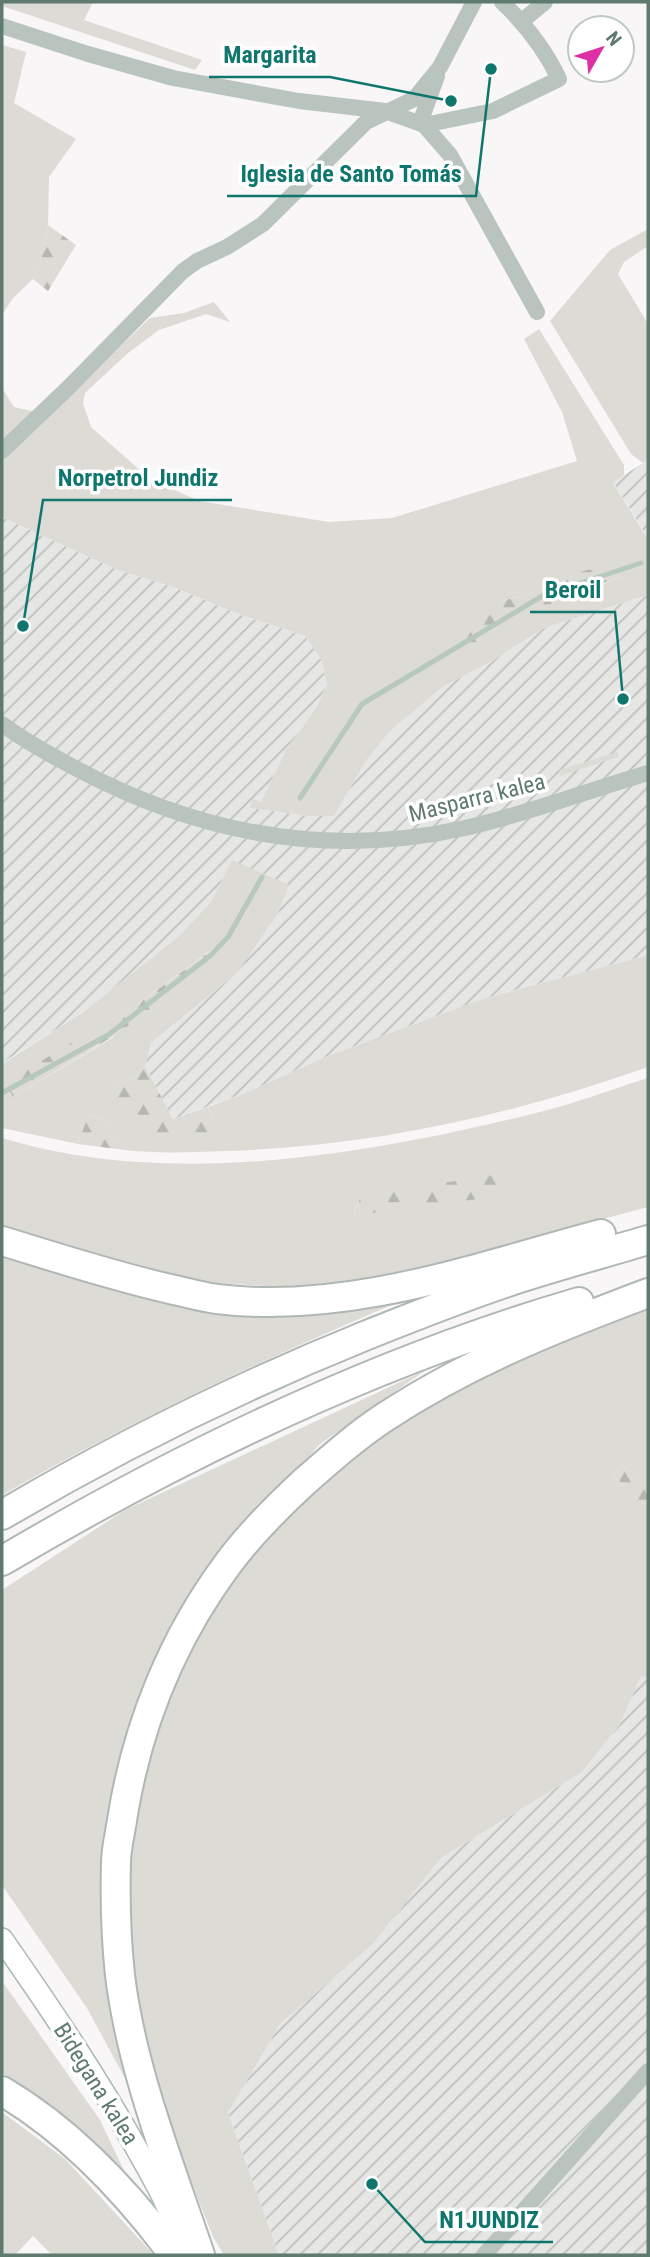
<svg xmlns="http://www.w3.org/2000/svg" width="650" height="2257" font-family="'Roboto Condensed',sans-serif">
  <style>
    .industrial { fill: url(#industrial-furrows) }
    .green { fill: #dddbd5; fill-rule: evenodd }
    .forest { fill: url(#forest-firs) }
    .lines { fill: none; stroke-linecap: round; stroke-linejoin: round }
    .stream { stroke: #b7c8bd; stroke-width: 5 }
    .secondary-casing { stroke: #adb9b3; stroke-width: 24 }
    .highway-casing { stroke: #afb8b4; stroke-width: 32 }
    .street { stroke: #bac4bf; stroke-width: 16 }
    .secondary { stroke: #fff; stroke-width: 21 }
    .highway { stroke: #fff; stroke-width: 28 }
    .labels { text-anchor: middle; dominant-baseline: central; stroke-width: 7; stroke-linejoin: round; paint-order: stroke }
    .street-label { font-size: 23px; fill: #5f7a6e; stroke: #fff }
    .leader { fill: none; stroke: #0f766e; stroke-width: 2.5 }
    .callout-dot { fill: #0f766e; stroke: #fff; stroke-width: 2.5 }
    .callout-label { font-size: 24px; text-anchor: middle; font-weight: bold; fill: #0f766e; stroke: #fff; stroke-width: 7; stroke-linejoin: round; paint-order: stroke }
  </style>
  <defs>
    <pattern id="industrial-furrows" width="10" height="10" patternUnits="userSpaceOnUse" patternTransform="scale(1.75)"><rect width="10" height="10" fill="#e6e7e5"/><path d="M-1 1l2-2M0 10L10 0M9 11l2-2" fill="none" stroke="#bec0be"/></pattern>
    <pattern id="forest-firs" width="22" height="20" patternUnits="userSpaceOnUse" patternTransform="scale(1.75)"><rect width="22" height="20" fill="#dddbd5"/><path d="M5 1l3.5 6h-7zM16 11l3.5 6h-7z" fill="#b6b7b1"/></pattern>
  </defs>
  <rect width="100%" height="100%" fill="#f8f6f6"/>
  <path class="industrial" d="M 648,460 L 648,538 L 613,482 Z
    M 2,517 L 115,569 L 173,587 L 244,616 L 305,636 L 321,659 L 327,684 L 318,705 L 286,750 L 261,802 L 250,808 L 308,816 L 334,816 L 365,762 L 391,730 L 444,686 L 490,662 L 544,628 L 648,595 L 648,955 L 485,998 L 330,1055 L 245,1093 L 173,1119 L 145,1066 L 151,1043 L 238,972 L 232,860 L 211,902 L 178,937 L 82,1013 L 2,1063 Z
    M 641,1675 L 648,1678 L 648,2255 L 279,2255 L 228,2113 L 280,2024 L 372,1945 L 441,1858 L 582,1772 L 620,1724 Z"/>
  <path class="green" d="M 2,2 L 93,2 L 84,20 L 202,60 L 195,70 L 2,6 Z
    M 2,45 L 26,52 L 14,103 L 76,139 L 49,177 L 48,225 L 42,256 L 33,279 L 13,298 L 2,315 Z
    M 648,229 L 648,246 L 624,262 L 618,274 L 648,324 L 648,460 L 643,463 L 631,454 L 550,321 L 610,250 Z
    M 214,302 L 230,322 L 206,314 L 159,330 L 128,353 L 85,393 L 83,403 L 91,427 L 150,479 L 199,501 L 329,522 L 392,518 L 577,461 L 562,412 L 524,339 L 539,329 L 624,465 L 624,475 L 613,483 L 648,539 L 648,595 L 544,628 L 490,662 L 444,686 L 391,730 L 365,762 L 334,816 L 308,816 L 250,808 L 253,799 L 261,802 L 286,750 L 318,705 L 327,684 L 321,659 L 305,636 L 244,616 L 173,587 L 115,569 L 2,517 L 2,459 L 150,318 L 184,313 ZM 580,572 L 621,577 L 551,604 L 519,607 L 483,634 L 465,655 L 501,601 L 547,590 Z
    M 2,388 L 14,407 L 36,412 L 2,444 Z
    M 618,752 L 618,757 L 560,776 L 559,770 Z
    M 232,860 L 289,885 L 279,911 L 238,972 L 151,1043 L 145,1066 L 136,1077 L 107,1088 L 196,1138 L 218,1140 L 218,1127 L 208,1107 L 245,1093 L 330,1055 L 485,998 L 648,955 L 648,1067 C 513,1115 370,1147 226,1151 C 192,1152 159,1154 125,1150 L 101,1118 L 89,1116 L 78,1144 L 2,1128 L 2,1064 L 82,1013 L 178,937 L 211,902 ZM 222,942 L 112,1038 L 13,1097 L 6,1082 L 135,1006 Z
    M 648,1078 L 648,1207 L 406,1272 L 344,1283 L 280,1287 L 217,1283 L 137,1269 L 2,1227 L 2,1138 C 169,1189 366,1155 532,1114 C 571,1105 610,1090 648,1078 ZM 414,1190 L 354,1214 L 360,1198 Z
    M 2,1251 L 141,1289 L 413,1296 C 272,1355 134,1419 2,1495 Z
    M 648,1309 L 648,1483 L 622,1466 L 613,1475 L 648,1509 L 648,1678 L 641,1676 L 620,1724 L 582,1772 L 441,1858 L 372,1945 L 280,2024 L 228,2113 L 279,2255 L 224,2255 L 213,2237 L 183,2161 L 152,2067 L 137,2008 L 127,1924 L 127,1880 L 134,1818 L 143,1766 L 184,1658 L 213,1607 L 259,1545 L 295,1506 L 351,1457 L 405,1418 L 487,1373 L 579,1332 Z
    M 426,1370 L 320,1444 L 229,1545 L 163,1648 L 119,1759 L 102,1879 L 108,1986 L 147,2119 L 87,2008 L 2,1885 L 2,1590 L 125,1510 Z
    M 2,1981 L 100,2120 L 128,2179 L 37,2096 L 2,2073 Z
    M 2,2112 L 65,2159 L 154,2255 L 52,2255 L 33,2236 L 15,2255 L 2,2255 Z"/>
  <path class="forest" d="M 48,225 L 76,245 L 48,291 L 33,279 L 42,256 Z
    M 614,563 L 621,577 L 595,586 L 585,595 L 551,604 L 519,607 L 483,634 L 465,655 L 451,652 L 450,641 L 501,601 L 547,590 L 580,572 Z
    M 223,942 L 225,952 L 186,984 L 112,1037 L 13,1097 L 5,1082 L 135,1006 Z
    M 145,1066 L 173,1119 L 208,1107 L 218,1127 L 218,1140 L 171,1139 L 136,1129 L 108,1100 L 107,1088 L 136,1077 Z
    M 88,1116 L 101,1118 L 125,1150 L 78,1144 Z
    M 489,1175 L 500,1180 L 501,1196 L 354,1215 L 360,1198 Z
    M 622,1466 L 648,1483 L 648,1509 L 613,1475 Z"/>
  <g class="lines">
    <path class="stream" d="M 300,798 L 362,704 L 544,595 L 641,563
      M 2,1093 L 108,1035 L 210,956 L 228,937 L 262,877"/>
    <g class="secondary-casing">
      <path id="secondary" d="M 2,1939 C 50,2008 97,2077 138,2151 C 155,2181 173,2213 183,2247"/>
    </g>
    <g class="highway-casing">
      <path id="highway" d="M 2,1241 C 58,1258 113,1276 170,1289 C 185,1292 201,1297 217,1299 C 347,1315 477,1267 601,1234
        M 2,1515 C 119,1446 241,1386 367,1335 C 420,1314 472,1293 526,1276 C 567,1263 608,1252 648,1240
        M 2,1561 C 183,1454 376,1361 579,1302
        M 2,2091 C 70,2131 127,2192 174,2255
        M 200,2255 C 170,2166 131,2068 120,1975 C 116,1938 115,1900 116,1863 C 116,1847 121,1830 123,1814 C 138,1724 173,1638 227,1565 C 249,1535 276,1508 303,1483 C 329,1460 356,1436 385,1417 C 469,1362 555,1328 648,1293"/>
    </g>
    <path class="street" d="M 522,21 L 545,2
      M 2,26 L 88,54 L 173,78 L 299,101 L 385,111 L 424,125 L 450,155 L 537,312
      M 420,123 L 437,76
      M 424,125 L 493,111 L 559,79 C 545,49 526,25 502,2
      M 2,451 L 68,388 L 183,271 L 197,261 L 227,247 L 263,224 L 366,122 L 414,99 L 440,67 L 474,2
      M 2,724 C 26,742 52,756 79,770 C 200,834 330,858 465,828 C 527,814 587,791 648,773
      M 484,2255 L 648,2071"/>
    <use href="#secondary" class="secondary"/>
    <use href="#highway" class="highway"/>
  </g>
  <g class="labels">
    <g class="street-label">
      <text transform="translate(477 798) rotate(-14)">Masparra kalea</text>
      <text transform="translate(96 2084) rotate(58)">Bidegana kalea</text>
    </g>
  </g>
  <path class="leader" d="M451 101L330 77H209M491 69L476 196H227M23 626L43 500H232M623 699L615 612H530M372 2184L425 2242H553"/>
  <g class="callout-dot">
    <circle cx="451" cy="101" r="7"/>
    <circle cx="491" cy="69" r="7"/>
    <circle cx="23" cy="626" r="7"/>
    <circle cx="623" cy="699" r="7"/>
    <circle cx="372" cy="2184" r="7"/>
  </g>
  <g class="callout-label">
    <text x="270" y="63">Margarita</text>
    <text x="351" y="182">Iglesia de Santo Tomás</text>
    <text x="138" y="486">Norpetrol Jundiz</text>
    <text x="573" y="598">Beroil</text>
    <text x="489" y="2228">N1JUNDIZ</text>
  </g>
  <rect width="650" height="2257" fill="none" stroke="#5f7a6e" stroke-width="7"/>
  <g transform="translate(601 49) rotate(51)"><circle r="33" fill="#ffffff" stroke="#bfcac5" stroke-width="2"/>
  <path d="M0-5L12 26L0 18L-12 26Z" fill="#dd30a3"/>
  <text y="-10" font-size="19" font-weight="bold" text-anchor="middle" fill="#5f7a6e">N</text>
  </g>
</svg>
